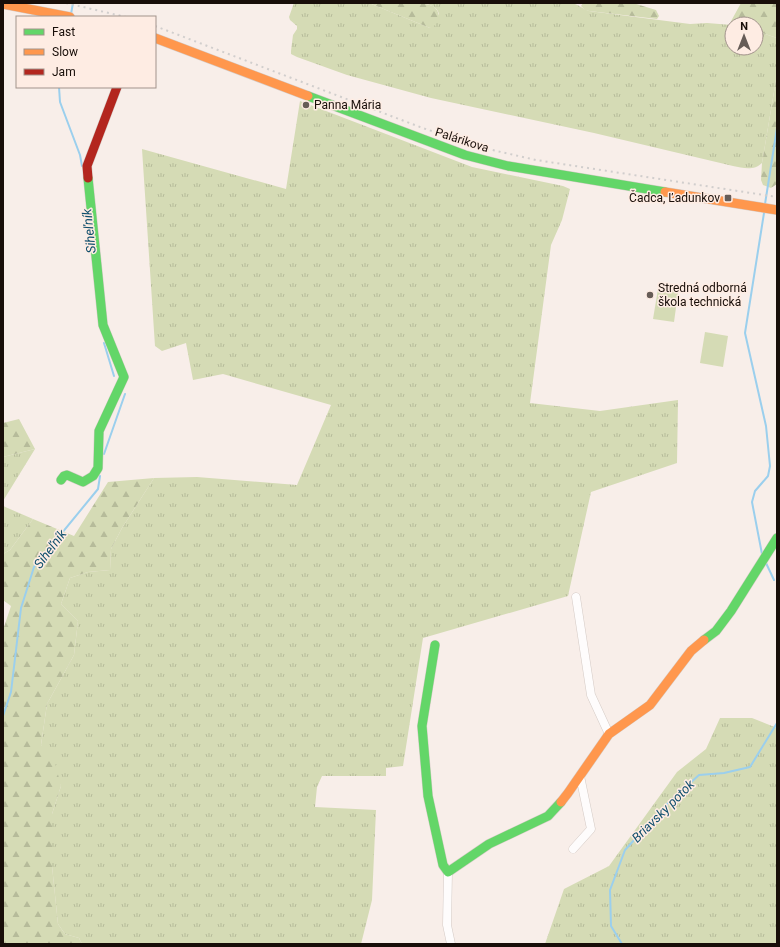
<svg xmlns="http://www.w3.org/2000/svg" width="780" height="947" font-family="Roboto,sans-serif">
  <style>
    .grass { fill: url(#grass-tufts) }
    .forest { fill: url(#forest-firs) }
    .garden { fill: #d5dbb5 }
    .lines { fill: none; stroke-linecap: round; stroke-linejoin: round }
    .stream { stroke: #9bcfed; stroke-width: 2 }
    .street-casing { stroke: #d5cbc6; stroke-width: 9 }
    .fast-casing { stroke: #d5cbc6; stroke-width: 10 }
    .slow-casing { stroke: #d5cbc6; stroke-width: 10 }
    .jam-casing { stroke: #d5cbc6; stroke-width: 10 }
    .street { stroke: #fefcfc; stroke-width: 8 }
    .fast { stroke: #63d668; stroke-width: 9 }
    .slow { stroke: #ff974d; stroke-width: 9 }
    .jam { stroke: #b3261e; stroke-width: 9 }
    .rail { stroke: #d1cecd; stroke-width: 2; stroke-dasharray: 2 4; stroke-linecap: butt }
    .poi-dot { fill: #665c57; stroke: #feece3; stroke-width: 1.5 }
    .labels { text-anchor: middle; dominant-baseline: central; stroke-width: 3; stroke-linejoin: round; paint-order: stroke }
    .poi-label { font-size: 12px; fill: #180e09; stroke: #feece3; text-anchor: start }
    .street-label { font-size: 12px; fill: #180e09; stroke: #feece3 }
    .water-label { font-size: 13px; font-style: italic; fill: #0f4f6d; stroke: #feece3 }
  </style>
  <defs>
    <pattern id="grass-tufts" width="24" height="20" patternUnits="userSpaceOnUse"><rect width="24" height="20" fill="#d5dbb5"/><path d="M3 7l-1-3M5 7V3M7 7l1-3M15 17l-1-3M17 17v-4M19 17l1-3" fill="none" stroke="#b6bb9a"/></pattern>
    <pattern id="forest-firs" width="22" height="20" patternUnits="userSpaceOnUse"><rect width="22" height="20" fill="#d5dbb5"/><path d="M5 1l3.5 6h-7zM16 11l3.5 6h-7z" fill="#b6bb9a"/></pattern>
  </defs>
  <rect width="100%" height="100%" fill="#f8eee9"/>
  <path class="grass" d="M 294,3 L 369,3 L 430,28 L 439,14 C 437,6 430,5 423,3 L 571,3 C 579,4 582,9 589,11 L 690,24 L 707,23 L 732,25 L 732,48 L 756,48 L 756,31 L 777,38 L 777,74 L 762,163 C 754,171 743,168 733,166 L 594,133 L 431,98 L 347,75 L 297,57 L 291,54 L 291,51 L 293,35 L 297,29 L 297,26 L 290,20 L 289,17 Z
    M 300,101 L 472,167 L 563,186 L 570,189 L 562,220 L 551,245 L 530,403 L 600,411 L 678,400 L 677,463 L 591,492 L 568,596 L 423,638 L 403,766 L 386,768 L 386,776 L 322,776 L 317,787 L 315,807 L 376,810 L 372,900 L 361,944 L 82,944 L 79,938 L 65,934 L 58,924 L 52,866 L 52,814 L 61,786 L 41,745 L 47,704 L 74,655 L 78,621 L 61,604 L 70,578 L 88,572 L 110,570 L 111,549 L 122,528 L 154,478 L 197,477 L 297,485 L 331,405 L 223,374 L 193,380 L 186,343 L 162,351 L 155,346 L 142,149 L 286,189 Z
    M 35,449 L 3,501 L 3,457 Z
    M 3,506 L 33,519 L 10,550 L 3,554 Z
    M 720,718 L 752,718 L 777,728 L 777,944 L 545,944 L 564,889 L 609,866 L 677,772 L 706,749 Z"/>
  <path class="forest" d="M 369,3 C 384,3 412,0 425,4 C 429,5 434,5 436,9 C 442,15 437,27 430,28 Z
    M 583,3 L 633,3 L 656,10 L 659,16 L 657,19 L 589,11 L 585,10 L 581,6 Z
    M 741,3 L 777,3 L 777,38 L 756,31 L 756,24 L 732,24 L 731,25 L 730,23 Z
    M 777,74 L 777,184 L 771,188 L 763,185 L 761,180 L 762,163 Z
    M 19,419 L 35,449 L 3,457 L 3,423 Z
    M 154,478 L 122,528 L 111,549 L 110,570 L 88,572 L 70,578 L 61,604 L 78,621 L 74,655 L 47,704 L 41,745 L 54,759 L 61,786 L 52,814 L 52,866 L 58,924 L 65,934 L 79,938 L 82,944 L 3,944 L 3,630 L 11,606 L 3,600 L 3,554 L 10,550 L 33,519 L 74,536 L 108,482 Z"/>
  <path class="garden" d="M 659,283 L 679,286 L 674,322 L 653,319 Z
    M 705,332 L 728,336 L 723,367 L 700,363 Z"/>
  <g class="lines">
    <path class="stream" d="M 71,14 L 73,3
      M 59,87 L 60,102 L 80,155 L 82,166
      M 765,204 L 777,128
      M 104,343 L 114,376
      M 104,454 L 125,394
      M 762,554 L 752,502 L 755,491 L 768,476 L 770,466 L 766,426 L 745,333 L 764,213
      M 766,563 L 774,580
      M 3,716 L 11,692 L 21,608 L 34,567 L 98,489 L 100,476
      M 622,944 L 611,926 L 610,890 L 625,850 L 667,804 L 699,775 L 724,773 L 750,767 L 777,723"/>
    <g class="street-casing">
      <path id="street" d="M 576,597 L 591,695 L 609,734
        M 573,849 L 591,829 L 580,776
        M 448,872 L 447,925 L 451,944"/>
    </g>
    <g class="fast-casing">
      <path id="fast" d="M 308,96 L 465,155 L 508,166 L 665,192
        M 61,480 L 64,476 L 67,475 L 83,482 L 93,476 L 98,468 L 99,431 L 124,377 L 103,325 L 88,178
        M 704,640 L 716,631 L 731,611 L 777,538
        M 435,645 L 422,726 L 428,796 L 443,865 L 448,872 L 489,844 L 548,816 L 561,802"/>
    </g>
    <g class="slow-casing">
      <path id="slow" d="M 3,4 L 70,17
        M 155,38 L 308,96
        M 665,192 L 777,210
        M 561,802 L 568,793 L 609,734 L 650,705 L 691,651 L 704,640"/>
    </g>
    <g class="jam-casing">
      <path id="jam" d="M 88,178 L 87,166 L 117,87"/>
    </g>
    <use href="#street" class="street"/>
    <use href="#fast" class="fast"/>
    <use href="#slow" class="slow"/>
    <use href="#jam" class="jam"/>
    <path class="rail" d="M 66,3 L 126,17
      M 155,26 L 420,127 L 475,146 L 536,160 L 777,197"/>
  </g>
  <g class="poi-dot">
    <circle cx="306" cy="105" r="4"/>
    <rect x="724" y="194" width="8" height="8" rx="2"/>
    <circle cx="650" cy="295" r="4"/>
  </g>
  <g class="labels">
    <g class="poi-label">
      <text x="314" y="105">Panna Mária</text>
      <text x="720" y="198" text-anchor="end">Čadca, Ľadunkov</text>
      <text x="658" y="288">Stredná odborná<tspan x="658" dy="14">škola technická</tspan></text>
    </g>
    <g class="street-label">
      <text transform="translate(462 140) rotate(18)">Palárikova</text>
    </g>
    <g class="water-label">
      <text transform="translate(89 231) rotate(-96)">Siheľník</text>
      <text transform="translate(50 549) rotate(-53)">Siheľník</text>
      <text transform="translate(663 811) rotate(-45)">Briavsky potok</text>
    </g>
  </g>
  <rect width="780" height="947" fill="none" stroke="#180e09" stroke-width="8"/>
  <rect x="16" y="16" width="140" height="72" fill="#feece3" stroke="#a2938c"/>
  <rect x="24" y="29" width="20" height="6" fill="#63d668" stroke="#a2938c"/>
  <text x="52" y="36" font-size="12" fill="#180e09">Fast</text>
  <rect x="24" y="49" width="20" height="6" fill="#ff974d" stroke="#a2938c"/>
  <text x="52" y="56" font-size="12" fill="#180e09">Slow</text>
  <rect x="24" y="69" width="20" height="6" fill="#b3261e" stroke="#a2938c"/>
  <text x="52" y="76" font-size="12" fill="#180e09">Jam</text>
  <g transform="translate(744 36)"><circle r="19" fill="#feece3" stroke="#a2938c"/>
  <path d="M0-3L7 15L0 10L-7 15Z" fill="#665c57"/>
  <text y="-6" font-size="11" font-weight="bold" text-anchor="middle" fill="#180e09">N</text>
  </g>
</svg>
